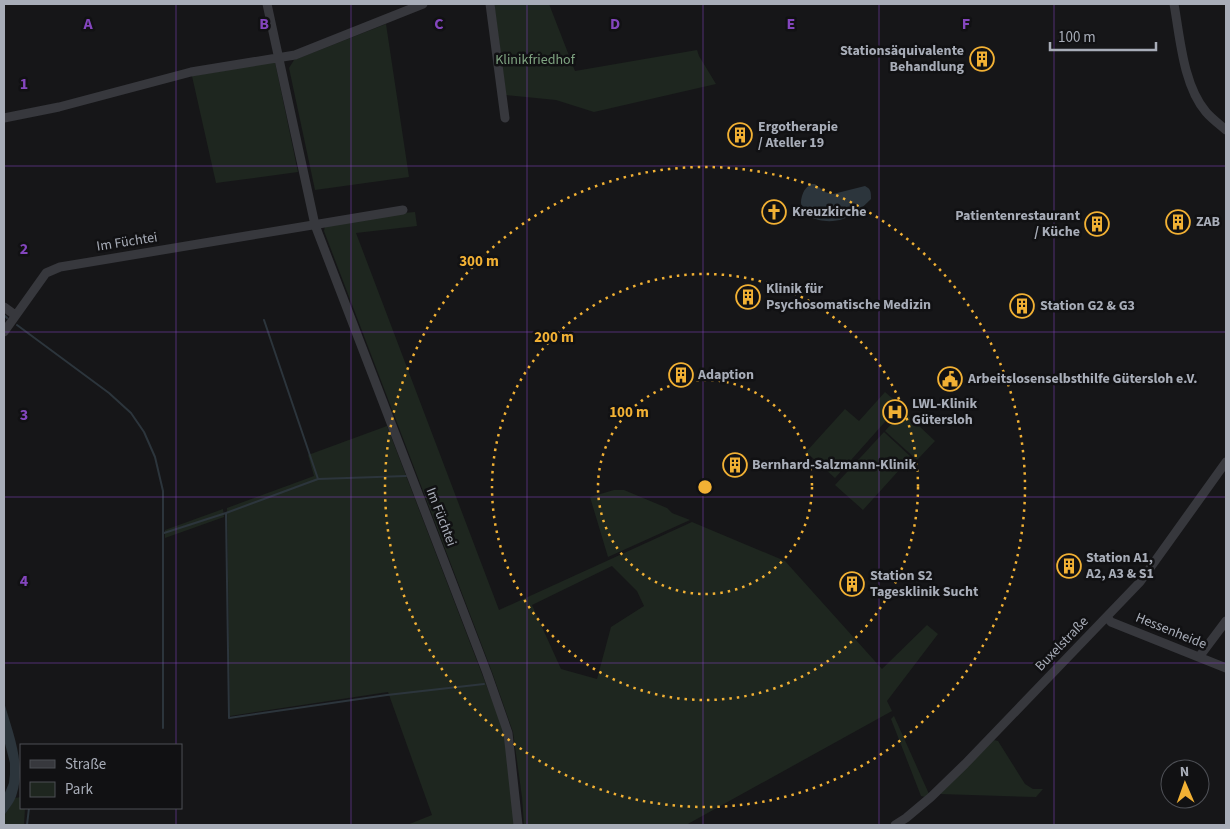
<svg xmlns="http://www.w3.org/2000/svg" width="1230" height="829" font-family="'Source Sans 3',sans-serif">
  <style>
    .green { fill: #1e261f; fill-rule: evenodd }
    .water { fill: #2c353c }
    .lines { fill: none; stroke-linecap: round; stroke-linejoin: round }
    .stream { stroke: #2c353c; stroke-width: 2 }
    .minor { stroke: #37383d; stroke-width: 9 }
    .grid { fill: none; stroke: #8446be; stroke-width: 1; stroke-opacity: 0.55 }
    .ring { fill: none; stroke: #f2b134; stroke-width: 2.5; stroke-dasharray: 2.5 5 }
    .labels { text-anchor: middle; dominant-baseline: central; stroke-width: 5; stroke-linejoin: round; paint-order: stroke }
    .poi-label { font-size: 14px; font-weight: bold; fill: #a8adb8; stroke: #111113; text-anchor: start }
    .park-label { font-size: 14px; fill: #7fa381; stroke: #111113 }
    .street-label { font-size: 14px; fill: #a8adb8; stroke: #111113 }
    .grid-label { font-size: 16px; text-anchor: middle; font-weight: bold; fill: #8446be; stroke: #111113; stroke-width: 5; stroke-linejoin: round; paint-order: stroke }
    .centre { fill: #f2b134; stroke: #111113; stroke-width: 2.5 }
    .ring-label { font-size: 15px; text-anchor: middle; font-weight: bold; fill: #f2b134; stroke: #111113; stroke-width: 5; stroke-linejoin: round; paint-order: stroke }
  </style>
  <rect width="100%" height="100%" fill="#161618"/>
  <path class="green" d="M 494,4 L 549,4 L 575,71 L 697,50 L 699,56 L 716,84 L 594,112 L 556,100 L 506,95 Z
    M 386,24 L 409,177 L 315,190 L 289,68 L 294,60 Z
    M 275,62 L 298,172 L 216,183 L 192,76 Z
    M 415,212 L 417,226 L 356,233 L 499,610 L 692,522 L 785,561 L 882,669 L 927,625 L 938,634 L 887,701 L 892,711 L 686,825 L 524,825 L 522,797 L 513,732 L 492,672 L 324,231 L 325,226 L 393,214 ZM 612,566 L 637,591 L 644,606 L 611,627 L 597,679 L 561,669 L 532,605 Z
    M 885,392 L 900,405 L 835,478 L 806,452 L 845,409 L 859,421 Z
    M 903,411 L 935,441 L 917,460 L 885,431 Z
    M 387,426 L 505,734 L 515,825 L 407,825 L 432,815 L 388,692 L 230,716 L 227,508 L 314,476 L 308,455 Z
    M 884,432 L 911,457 L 863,510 L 835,485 Z
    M 614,490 L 624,490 L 667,508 L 672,513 L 690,520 L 608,557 L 590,497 Z
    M 223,509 L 224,517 L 165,538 L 165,530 Z
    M 894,716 L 929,794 L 925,797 L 921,796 L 891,719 Z
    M 994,740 L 998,741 L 1025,784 L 1033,789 L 1043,789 L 1036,797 L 940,794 Z
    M 21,797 L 21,808 L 25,808 L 24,825 L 4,825 L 4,816 L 15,798 Z"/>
  <path class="water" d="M 812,184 L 815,184 L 825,192 L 833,194 L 865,186 C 871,189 871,192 871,199 C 863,207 854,216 843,219 C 826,225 795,219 802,196 C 804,190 806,187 812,184 Z
    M 4,702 C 12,731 26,763 17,793 C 15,802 8,809 4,816 L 4,795 L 9,783 L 10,774 L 10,763 L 4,740 Z"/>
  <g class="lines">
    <path class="stream" d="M 4,315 L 7,318
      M 264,320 L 318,479
      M 17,325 L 109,393 L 131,413 L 144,432 L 155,457 L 163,491 L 163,728
      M 406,476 L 318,479 L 226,513 L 229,718 L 387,695 L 484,684
      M 164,533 L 226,513
      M 27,825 L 29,808"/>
    <path class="minor" d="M 267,4 L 315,225 L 487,673 L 508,733 L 518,825
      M 490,4 L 505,118
      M 1174,4 C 1180,37 1183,85 1206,112 C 1211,118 1219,124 1226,130
      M 4,118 L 59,107 L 191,72 L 295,55 L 423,4
      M 4,307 L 15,315
      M 4,332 L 46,273 L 60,267 L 403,210
      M 1107,617 L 1111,622 L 1226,668
      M 1199,657 L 1226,621
      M 895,825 L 906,818 L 931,797 L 965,764 L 1140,582 L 1226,462"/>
  </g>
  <path class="grid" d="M 176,4 L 176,745M 351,4 L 351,825M 527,4 L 527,825M 703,4 L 703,825M 879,4 L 879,825M 1054,4 L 1054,825M 4,166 L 1226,166M 4,332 L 1226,332M 4,497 L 1226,497M 4,663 L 1226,663M 176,808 L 176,825"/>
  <g class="ring">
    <circle cx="705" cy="487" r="107"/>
    <circle cx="705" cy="487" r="213"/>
    <circle cx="705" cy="487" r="320"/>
  </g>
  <defs>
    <g id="building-ring" transform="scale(1.25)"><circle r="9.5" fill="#111113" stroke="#f2b134" stroke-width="1.5"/><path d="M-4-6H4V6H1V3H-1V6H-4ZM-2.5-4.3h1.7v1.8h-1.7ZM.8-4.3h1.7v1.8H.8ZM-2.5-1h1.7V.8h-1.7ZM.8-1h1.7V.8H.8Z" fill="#f2b134"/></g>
    <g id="church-ring" transform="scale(1.25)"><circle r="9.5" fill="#111113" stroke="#f2b134" stroke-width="1.5"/><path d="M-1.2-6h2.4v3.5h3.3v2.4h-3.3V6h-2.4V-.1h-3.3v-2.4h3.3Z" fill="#f2b134"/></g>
    <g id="civic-ring" transform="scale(1.25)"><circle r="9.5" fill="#111113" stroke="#f2b134" stroke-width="1.5"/><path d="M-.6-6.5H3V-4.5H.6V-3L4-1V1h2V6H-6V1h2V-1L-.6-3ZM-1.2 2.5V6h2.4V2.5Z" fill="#f2b134"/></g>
    <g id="hospital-ring" transform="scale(1.25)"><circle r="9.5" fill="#111113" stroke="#f2b134" stroke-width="1.5"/><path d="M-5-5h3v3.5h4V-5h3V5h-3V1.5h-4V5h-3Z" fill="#f2b134"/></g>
  </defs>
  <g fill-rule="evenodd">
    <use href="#building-ring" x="982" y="59"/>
    <use href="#building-ring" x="740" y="135"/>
    <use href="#church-ring" x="774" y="212"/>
    <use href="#building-ring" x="1178" y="222"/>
    <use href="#building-ring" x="1097" y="224"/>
    <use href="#building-ring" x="748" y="297"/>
    <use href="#building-ring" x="1022" y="306"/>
    <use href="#building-ring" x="681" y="375"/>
    <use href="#civic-ring" x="950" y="379"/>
    <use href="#hospital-ring" x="895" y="412"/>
    <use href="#building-ring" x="735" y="465"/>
    <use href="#building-ring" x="1069" y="566"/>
    <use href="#building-ring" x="852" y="584"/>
  </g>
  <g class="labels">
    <g class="poi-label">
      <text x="964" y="51" text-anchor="end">Stationsäquivalente<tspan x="964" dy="16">Behandlung</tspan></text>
      <text x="758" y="127">Ergotherapie<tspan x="758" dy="16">/ Ateller 19</tspan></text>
      <text x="792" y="212">Kreuzkirche</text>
      <text x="1080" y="216" text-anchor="end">Patientenrestaurant<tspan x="1080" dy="16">/ Küche</tspan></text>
      <text x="1196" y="222">ZAB</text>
      <text x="766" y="289">Klinik für<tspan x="766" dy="16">Psychosomatische Medizin</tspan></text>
      <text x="1040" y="306">Station G2 &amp; G3</text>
      <text x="698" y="375">Adaption</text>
      <text x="968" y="379">Arbeitslosenselbsthilfe Gütersloh e.V.</text>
      <text x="912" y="404">LWL-Klinik<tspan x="912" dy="16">Gütersloh</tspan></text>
      <text x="752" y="465">Bernhard-Salzmann-Klinik</text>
      <text x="1086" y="558">Station A1,<tspan x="1086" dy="16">A2, A3 &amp; S1</tspan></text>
      <text x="870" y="576">Station S2<tspan x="870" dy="16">Tagesklinik Sucht</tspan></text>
    </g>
    <g class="park-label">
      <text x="535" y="60">Klinikfriedhof</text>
    </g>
    <g class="street-label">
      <text transform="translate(127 242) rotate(-9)">Im Füchtei</text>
      <text transform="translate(441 517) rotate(69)">Im Füchtei</text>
      <text transform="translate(1171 631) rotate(22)">Hessenheide</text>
      <text transform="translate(1062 644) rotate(-46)">Buxelstraße</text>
    </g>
  </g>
  <g class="grid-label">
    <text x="88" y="29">A</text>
    <text x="264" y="29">B</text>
    <text x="439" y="29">C</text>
    <text x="615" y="29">D</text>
    <text x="791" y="29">E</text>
    <text x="966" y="29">F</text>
    <text x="24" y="89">1</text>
    <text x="24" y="254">2</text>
    <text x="24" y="420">3</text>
    <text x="24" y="586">4</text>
  </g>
  <circle cx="705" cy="487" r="8" class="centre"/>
  <g class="ring-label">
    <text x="479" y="266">300 m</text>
    <text x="554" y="342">200 m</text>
    <text x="629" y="417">100 m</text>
  </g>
  <rect width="1230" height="829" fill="none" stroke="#a8adb8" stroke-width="10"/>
  <rect x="20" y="744" width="162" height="65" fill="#111113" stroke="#4d4f55"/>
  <rect x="30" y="760" width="25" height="8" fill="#37383d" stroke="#4d4f55"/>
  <text x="65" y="769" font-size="15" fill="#a8adb8">Straße</text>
  <rect x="30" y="782" width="25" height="15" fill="#1e261f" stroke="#4d4f55"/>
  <text x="65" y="794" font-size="15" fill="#a8adb8">Park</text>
  <g transform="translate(1185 784) rotate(358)"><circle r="24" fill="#111113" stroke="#4d4f55"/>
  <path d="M0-4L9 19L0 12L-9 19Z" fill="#f2b134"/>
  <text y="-8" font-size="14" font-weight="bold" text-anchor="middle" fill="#a8adb8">N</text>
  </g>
  <path d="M1050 42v8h106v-8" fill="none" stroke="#a8adb8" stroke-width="2.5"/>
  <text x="1058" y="42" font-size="15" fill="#a8adb8" stroke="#111113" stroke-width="4" paint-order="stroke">100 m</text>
</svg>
